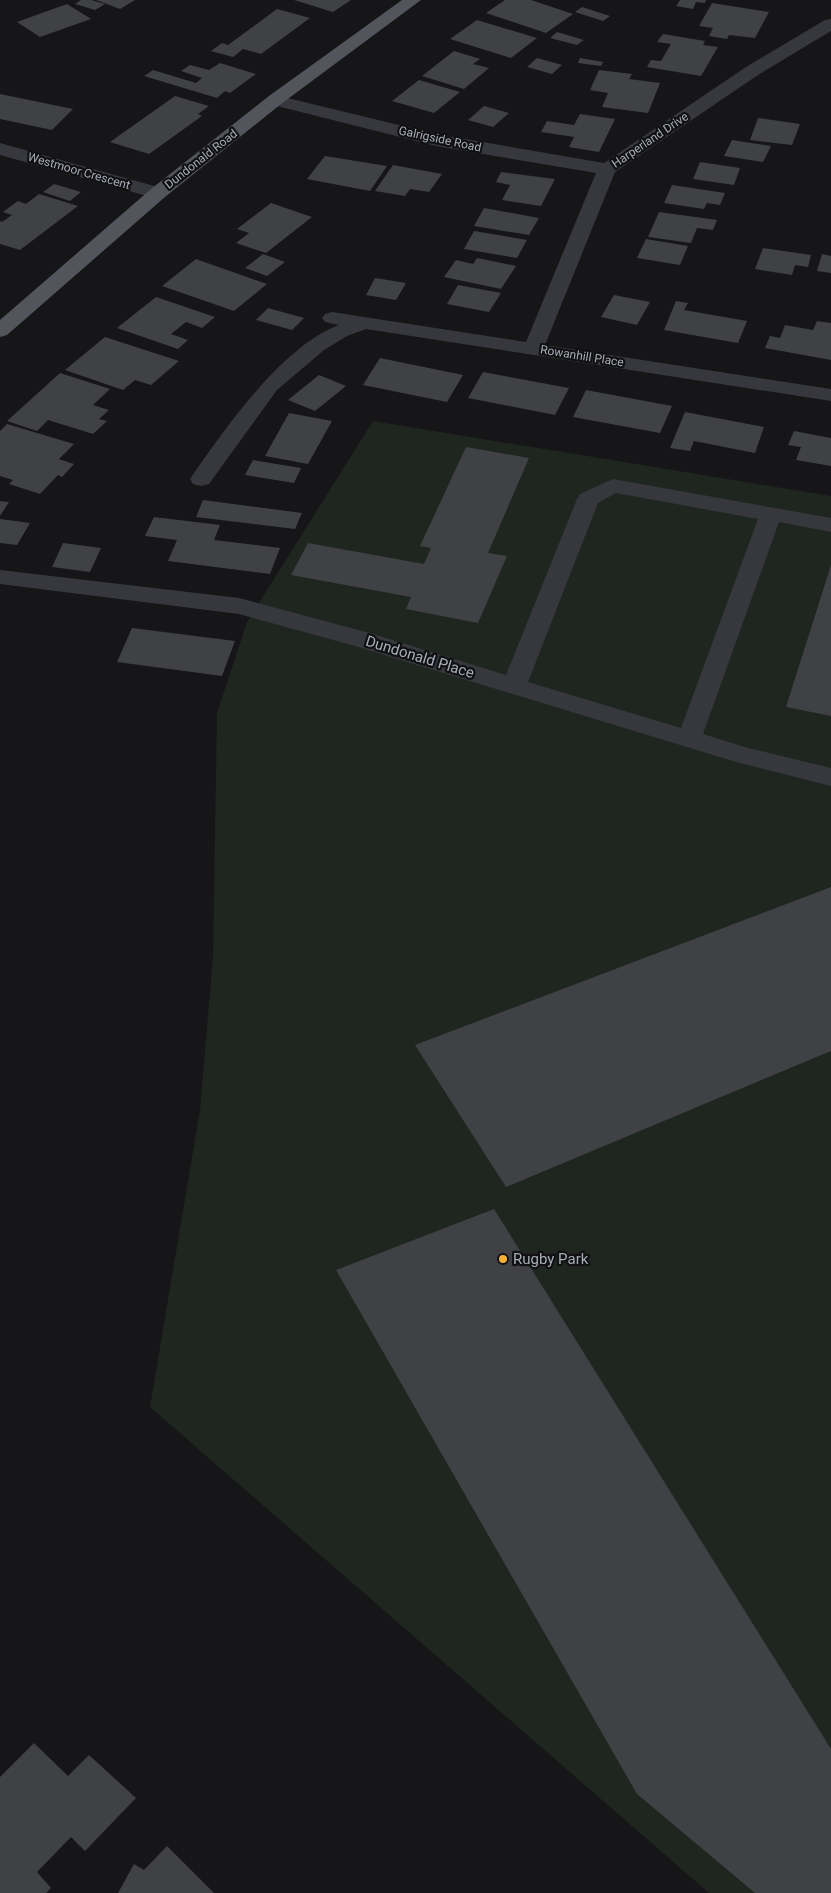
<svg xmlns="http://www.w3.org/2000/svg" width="831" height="1893" font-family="Roboto,sans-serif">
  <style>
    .green { fill: #1e261f }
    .building { fill: #404145 }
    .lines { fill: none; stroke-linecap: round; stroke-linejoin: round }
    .minor { fill: #37383d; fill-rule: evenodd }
    .major { fill: #53555c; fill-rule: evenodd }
    .poi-dot { fill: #f2b134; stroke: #111113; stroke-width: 2 }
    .labels { text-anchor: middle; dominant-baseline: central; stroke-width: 4.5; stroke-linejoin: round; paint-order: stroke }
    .far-street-label { font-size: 12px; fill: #a8adb8; stroke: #111113 }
    .street-label { font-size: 15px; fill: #a8adb8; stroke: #111113 }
    .poi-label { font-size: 15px; fill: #a8adb8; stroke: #111113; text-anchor: start }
  </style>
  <rect width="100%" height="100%" fill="#161618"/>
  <path class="green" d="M 373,421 L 831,496 L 831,1893 L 709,1893 L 150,1407 L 200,1110 L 213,957 L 217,713 L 247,622 Z"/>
  <path class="building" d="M 81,0 L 91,0 L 105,4 L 95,10 L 75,4 Z
    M 96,0 L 135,0 L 120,9 Z
    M 294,0 L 351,0 L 333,12 Z
    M 505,0 L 531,0 L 573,14 L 546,33 L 486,13 Z
    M 680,0 L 706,0 L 705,3 L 696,2 L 693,9 L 676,6 Z
    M 712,3 L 769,12 L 755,38 L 729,35 L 727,39 L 709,36 L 713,28 L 699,26 Z
    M 67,4 L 91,19 L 40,37 L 17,22 Z
    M 582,7 L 610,16 L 603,21 L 575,12 Z
    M 277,9 L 310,18 L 261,54 L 243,49 L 233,57 L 211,51 L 222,43 L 228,45 Z
    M 477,20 L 537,38 L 511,58 L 450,39 Z
    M 557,32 L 584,40 L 577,45 L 550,38 Z
    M 663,34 L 705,41 L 703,45 L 718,47 L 701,76 L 647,67 L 651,60 L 661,61 L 671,44 L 657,42 Z
    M 454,51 L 480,59 L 473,64 L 489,68 L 464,89 L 422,76 Z
    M 537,58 L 562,65 L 552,74 L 527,67 Z
    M 580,58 L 603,62 L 601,66 L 578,63 Z
    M 220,63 L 256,74 L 230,93 L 225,91 L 217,98 L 144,76 L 153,70 L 196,83 L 202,78 L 181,71 L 190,65 L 209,70 Z
    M 599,70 L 632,74 L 629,79 L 660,83 L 648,113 L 602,107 L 608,93 L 590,90 Z
    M 419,80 L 460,92 L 434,113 L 392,101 Z
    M 0,94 L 73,109 L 52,130 L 0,119 Z
    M 175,96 L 209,106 L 198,114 L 202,116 L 149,154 L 110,142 Z
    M 484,106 L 509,113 L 493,127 L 468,120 Z
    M 580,114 L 615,119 L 599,152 L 569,147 L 574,137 L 541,132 L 547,121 L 574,125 Z
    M 758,118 L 800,124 L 792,145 L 750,140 Z
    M 732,140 L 771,146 L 763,162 L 724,156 Z
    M 325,156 L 387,166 L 370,191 L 307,179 Z
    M 700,162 L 740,168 L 734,185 L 693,179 Z
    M 393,165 L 442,174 L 429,192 L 410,189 L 405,196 L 375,191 Z
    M 501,172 L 555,179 L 541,206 L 502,200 L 510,185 L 496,182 Z
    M 54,184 L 81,192 L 70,201 L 43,192 Z
    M 672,185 L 725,193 L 720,205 L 707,203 L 704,209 L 664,203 Z
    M 39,194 L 78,206 L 20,250 L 0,244 L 0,221 L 2,222 L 12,215 L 3,212 L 18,201 L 26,204 Z
    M 271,203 L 312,217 L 266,253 L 236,243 L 249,233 L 237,229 Z
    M 484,208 L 539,218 L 529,235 L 474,226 Z
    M 659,212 L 717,220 L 713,230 L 697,228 L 691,243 L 648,237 Z
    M 474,231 L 527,240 L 517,258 L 464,249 Z
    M 646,239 L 688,246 L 680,265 L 637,258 Z
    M 763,248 L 811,255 L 808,267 L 795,265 L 792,275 L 755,269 Z
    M 263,254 L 285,262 L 267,276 L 245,268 Z
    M 822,254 L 831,256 L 831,273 L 817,271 Z
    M 477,258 L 516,266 L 501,289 L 444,277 L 456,260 L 473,264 Z
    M 196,259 L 267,284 L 234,311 L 162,286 Z
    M 375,278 L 406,283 L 396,300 L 366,295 Z
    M 458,285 L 501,293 L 489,312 L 447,304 Z
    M 614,295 L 650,302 L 637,325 L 601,317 Z
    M 156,297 L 215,317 L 202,328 L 186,322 L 171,334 L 188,340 L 178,349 L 117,328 Z
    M 676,301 L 688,303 L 684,310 L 747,321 L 738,343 L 664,330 Z
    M 268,308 L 304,318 L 292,330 L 256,320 Z
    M 817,321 L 831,323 L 831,360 L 765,348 L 770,336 L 780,338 L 785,325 L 813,330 Z
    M 105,337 L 179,361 L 151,385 L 135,380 L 123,390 L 65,370 Z
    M 380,358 L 463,375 L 447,402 L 363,385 Z
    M 483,372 L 569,388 L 555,415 L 468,398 Z
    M 60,373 L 110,389 L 93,405 L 109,410 L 99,419 L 107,421 L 93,434 L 48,420 L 37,431 L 7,421 Z
    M 319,375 L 346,386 L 315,411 L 288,400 Z
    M 586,390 L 672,406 L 660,433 L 573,417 Z
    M 685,412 L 764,427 L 755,453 L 694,441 L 690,451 L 670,448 Z
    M 289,413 L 332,421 L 308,464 L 265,456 Z
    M 7,424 L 74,444 L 59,459 L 74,464 L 62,477 L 58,475 L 40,494 L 9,484 L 13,480 L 0,476 L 0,431 Z
    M 794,431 L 831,438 L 831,466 L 796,460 L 801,447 L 788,445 Z
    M 466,447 L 529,458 L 488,553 L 507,556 L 478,623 L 406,609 L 411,597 L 291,575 L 308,543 L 424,564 L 431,548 L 420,546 Z
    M 253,460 L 301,468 L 294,483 L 245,475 Z
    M 203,500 L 302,513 L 295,529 L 196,517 Z
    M 0,501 L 9,502 L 0,516 Z
    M 154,517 L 220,525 L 214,540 L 280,548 L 270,574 L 168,561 L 177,540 L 145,536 Z
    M 0,519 L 30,523 L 17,545 L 0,543 Z
    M 63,543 L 101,548 L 90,572 L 52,567 Z
    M 831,565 L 831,716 L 786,707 Z
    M 132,628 L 235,641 L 222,676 L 117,662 Z
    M 831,887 L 831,1051 L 506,1187 L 415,1045 Z
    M 494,1209 L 831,1749 L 831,1893 L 755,1893 L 637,1794 L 336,1270 Z
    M 34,1743 L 68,1776 L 89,1755 L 136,1798 L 85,1851 L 71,1837 L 37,1872 L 51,1888 L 46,1893 L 0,1893 L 0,1777 Z
    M 167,1846 L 214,1893 L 118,1893 L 134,1864 L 144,1870 Z"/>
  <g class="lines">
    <path class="minor" d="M 831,19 L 831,31 L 758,75 L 615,172 L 545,345 L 831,389 L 831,401 L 366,329 L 347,336 L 324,350 L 277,390 L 209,484 L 201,486 L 193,484 L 190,479 C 224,430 282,346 339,325 L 325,322 L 322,318 L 325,314 L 332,312 L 526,342 L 596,173 L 436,146 L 269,104 L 266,100 L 269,96 L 275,95 L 436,134 L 604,163 L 746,67 L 825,20 Z
      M 0,143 L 165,189 L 168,193 L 165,197 L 158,199 L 0,155 Z
      M 613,479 L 831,518 L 831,532 L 779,522 L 703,734 L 748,748 L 831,768 L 831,786 L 736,762 L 355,646 L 239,614 L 0,584 L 0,570 L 239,598 L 373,634 L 506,675 L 577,499 L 580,494 ZM 616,493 L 758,519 L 681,728 L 528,682 L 598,503 Z"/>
    <path class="major" d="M 402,0 L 421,0 L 281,104 L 165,197 L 7,335 L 0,337 L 0,320 L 151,189 L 269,96 Z"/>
  </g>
  <circle class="poi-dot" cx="503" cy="1259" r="5"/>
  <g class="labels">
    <g class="far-street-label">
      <text transform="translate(440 139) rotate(12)">Galrigside Road</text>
      <text transform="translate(650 140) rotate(-34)">Harperland Drive</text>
      <text transform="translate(201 159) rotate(-38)">Dundonald Road</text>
      <text transform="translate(79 171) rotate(16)">Westmoor Crescent</text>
      <text transform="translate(582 356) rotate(9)">Rowanhill Place</text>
    </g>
    <g class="street-label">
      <text transform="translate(420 657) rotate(17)">Dundonald Place</text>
    </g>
    <g class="poi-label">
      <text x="513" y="1259">Rugby Park</text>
    </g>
  </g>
</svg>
